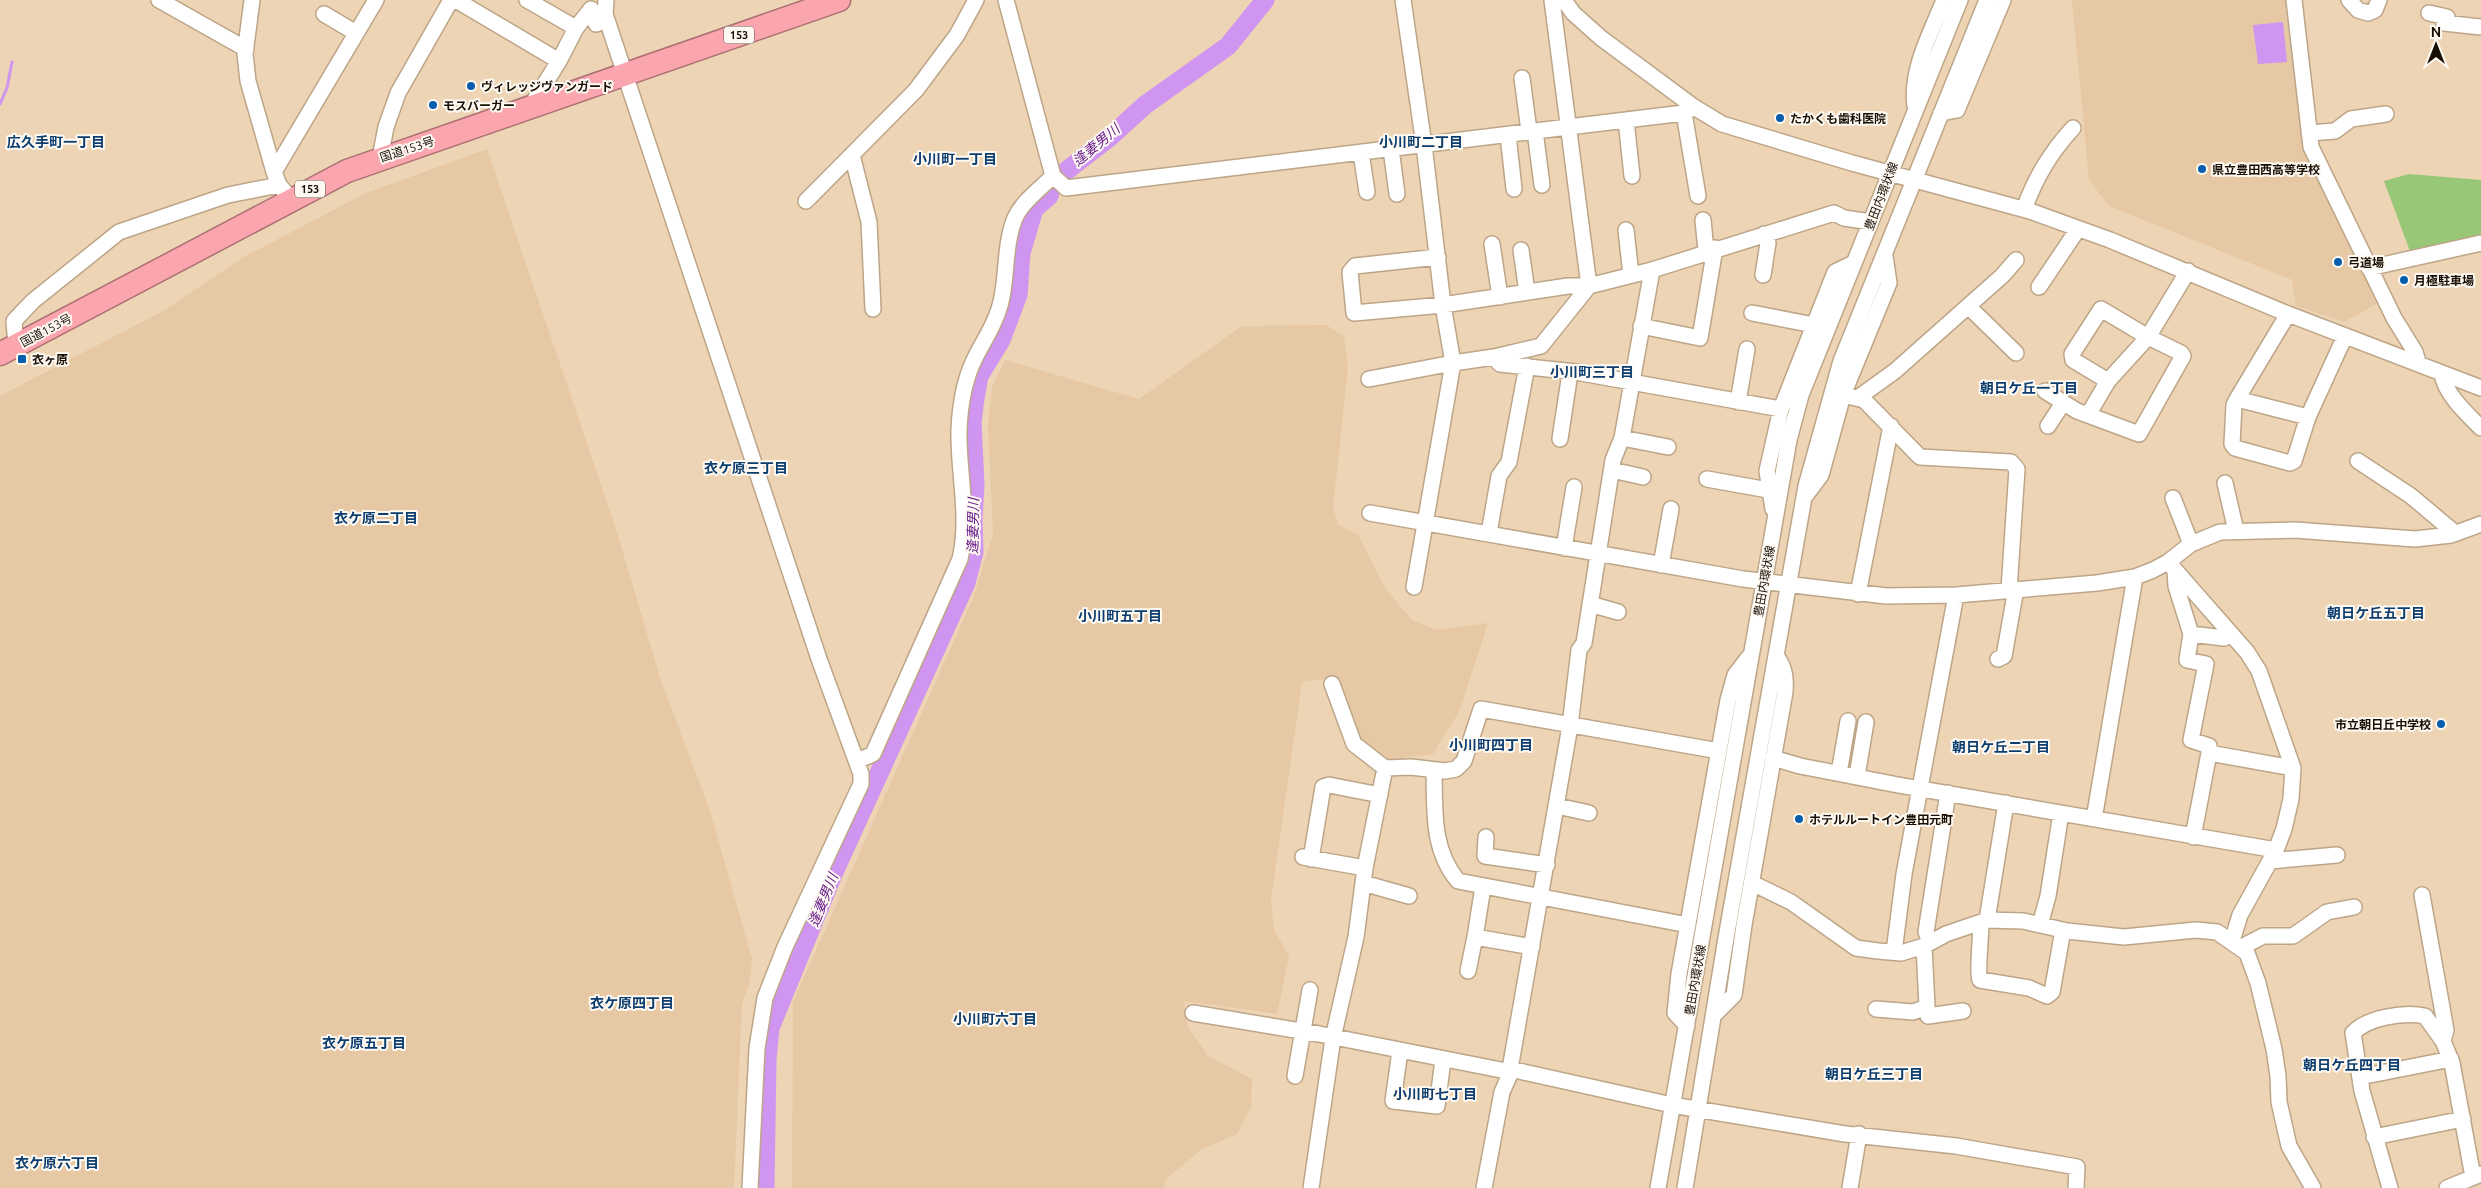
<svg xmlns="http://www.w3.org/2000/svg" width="2481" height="1188" font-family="Ubuntu,'Noto Sans JP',sans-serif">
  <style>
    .built { fill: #e6c8a4 }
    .green { fill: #99c778 }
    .water { fill: #d094f1 }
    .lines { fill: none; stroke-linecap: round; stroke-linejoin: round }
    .stream { stroke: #d094f1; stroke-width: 3 }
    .river { stroke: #d094f1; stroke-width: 19 }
    .minor-casing { stroke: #bda587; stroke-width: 18 }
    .highway-casing { stroke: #ab7072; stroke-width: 25 }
    .minor { stroke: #fff; stroke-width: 15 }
    .highway { stroke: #fba5ae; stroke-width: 22 }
    .poi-dot { fill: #065dab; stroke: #fef9f2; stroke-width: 2 }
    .labels { text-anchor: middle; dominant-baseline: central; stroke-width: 4; stroke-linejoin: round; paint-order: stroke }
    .shield { fill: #fef9f2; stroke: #5c544b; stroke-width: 1 }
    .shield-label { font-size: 11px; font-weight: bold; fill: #170e04 }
    .poi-label { font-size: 12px; font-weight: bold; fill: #170e04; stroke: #fef9f2; text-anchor: start }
    .street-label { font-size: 12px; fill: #170e04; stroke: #fef9f2 }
    .neighbourhood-label { font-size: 14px; font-weight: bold; fill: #0b3d6f; stroke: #fef9f2 }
    .water-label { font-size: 14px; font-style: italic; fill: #6a1f8c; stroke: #fef9f2 }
  </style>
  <rect width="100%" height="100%" fill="#edd4b5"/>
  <path class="built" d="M 2072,0 L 2292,0 L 2306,140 L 2380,302 L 2344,322 L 2296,306 L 2292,280 L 2109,206 L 2089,180 Z
    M 487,149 L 616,529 L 661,681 L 710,811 L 752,959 L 750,981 L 742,1004 L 734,1188 L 0,1188 L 0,396 L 165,310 L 244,257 L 366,193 Z
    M 1326,325 L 1344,336 L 1348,368 L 1333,507 L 1338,525 L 1358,534 L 1385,588 L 1411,619 L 1436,630 L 1488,623 L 1459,712 L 1433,754 L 1381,760 L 1349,730 L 1330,678 L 1302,682 L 1271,900 L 1274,930 L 1289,956 L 1277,1014 L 1184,1001 L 1187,1025 L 1208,1056 L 1252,1079 L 1251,1107 L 1237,1134 L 1202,1149 L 1167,1178 L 1164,1188 L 792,1188 L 793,1002 L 973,598 L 993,534 L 988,424 L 992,387 L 1005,360 L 1139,399 L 1242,326 Z"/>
  <path class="green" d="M 2409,174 L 2481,180 L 2481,240 L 2411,254 L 2384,181 Z"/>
  <path class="water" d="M 2283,22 L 2287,62 L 2258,64 L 2253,25 Z"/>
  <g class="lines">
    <path class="stream" d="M 0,104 L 7,88 L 12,62"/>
    <path class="river" d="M 765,1188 L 767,1059 L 770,1028 L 834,872 L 966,583 L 974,552 L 973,520 L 975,485 L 972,422 L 975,398 L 979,376 L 1001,340 L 1018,295 L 1021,253 L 1034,209 L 1049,196 L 1053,181 L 1110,137 L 1145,105 L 1228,46 L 1265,0"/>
    <g class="minor-casing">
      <path id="minor" d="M 159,0 L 246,49
        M 252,0 L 245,54 L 248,81 L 274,172 L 279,185 L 285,192
        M 456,0 L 559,61 L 529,109
        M 527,0 L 576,28
        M 606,0 L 605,14 L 819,659 L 861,774 L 861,784 L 785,947 L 765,998 L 757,1048 L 750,1188
        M 1006,0 L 1053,176 L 1066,188 L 1684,113 L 1694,107
        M 1403,0 L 1424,145 L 1443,305 L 1453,363 L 1414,587
        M 1564,0 L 1573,13 L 1601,38 L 1694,107 L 1722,124 L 1852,163 L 2030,211 L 2110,240 L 2288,314 L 2481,388
        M 2294,0 L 2311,147 L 2394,318 L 2415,352 L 2419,364
        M 2349,0 L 2358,10 L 2368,13 L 2375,10 L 2379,0
        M 2429,13 L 2447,17 L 2444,23 L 2481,27
        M 324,14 L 356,33
        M 559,61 L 576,28 L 591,9 L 596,24 L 607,20
        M 1522,78 L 1529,131
        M 1915,106 C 1910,70 1931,33 1944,0
        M 1684,113 L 1698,196
        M 1941,113 L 1957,110 L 2003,0
        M 1626,120 L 1632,176
        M 1535,131 L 1542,185
        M 2309,133 L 2335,131 L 2351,119 L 2386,114
        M 1508,135 L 1514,189
        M 1391,149 L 1397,194
        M 1361,153 L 1367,192
        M 852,155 L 869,222 L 873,309
        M 380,158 L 386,127 L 398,93 L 451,0
        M 274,172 L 376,0
        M 806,201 L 916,90 L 957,35 L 976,0
        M 2024,209 C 2036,177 2050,153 2073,128
        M 1703,220 L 1706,251
        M 1626,230 L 1631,275
        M 1492,244 L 1500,297
        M 1521,250 L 1527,292
        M 1438,257 L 1355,266 L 1350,272 L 1354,313 L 1443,305 L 1568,286 L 1589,286 L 1652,270 L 1834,213 L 1844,218 L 1871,222
        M 2369,268 L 2481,243
        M 1763,275 L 1768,243 L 1764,234
        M 2039,287 L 2078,229
        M 1969,307 L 2016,353
        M 2101,309 L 2148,337 L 2181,353 L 2183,356 L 2139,434 L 2088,415 L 2108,381 L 2073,360 L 2072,354 Z
        M 1752,313 L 1814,325
        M 2288,314 L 2237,399 L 2234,405 L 2232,444 L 2235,448 L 2290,463 L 2294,461 L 2308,417
        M 1641,326 L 1700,338 L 1715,248
        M 16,346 L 14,321 L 33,301 L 119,232 L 228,195 L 279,185
        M 1494,357 L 1500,364 L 1576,372 L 1781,409
        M 2442,374 C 2445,394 2467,414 2481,428
        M 1369,379 L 1453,363 L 1494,357 L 1541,346 L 1589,286 L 1552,0
        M 2108,381 L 2148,337 L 2188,271
        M 2045,391 L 2077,411 L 2088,415
        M 1843,395 L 1864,400 L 1920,457 L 2011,462 L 2017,469 L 2009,590
        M 1859,397 L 1895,371 L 2002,276 L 2016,260
        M 2237,399 L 2308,417 L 2345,336
        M 1738,402 L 1747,349
        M 2048,426 L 2063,403
        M 1622,438 L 1668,447
        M 1560,439 L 1570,373
        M 2358,461 L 2411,496 L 2455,533
        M 1612,470 L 1643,477
        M 1707,479 L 1768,490
        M 2225,483 L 2236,531
        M 1806,495 L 1821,475 L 1843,395 L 1889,283 L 1885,256
        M 2173,498 L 2191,544
        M 1773,509 L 1767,471 L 1781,409 L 1835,272 L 1854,263
        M 1370,513 L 1743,579 L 1886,596 L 1956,595 L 2097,583 L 2135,577 L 2153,570 L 2168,562 L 2191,544 L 2220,532 L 2295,530 L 2415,539 L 2451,535 L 2481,524
        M 1489,533 L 1499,476 L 1509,462 L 1527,366
        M 1564,548 L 1574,487
        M 2168,562 L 2247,652 L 2259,671 L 2293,768 L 2291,799 L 2284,829 L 2276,850 L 2240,915 L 2232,941
        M 1661,565 L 1671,509
        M 2175,571 L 2176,586 L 2191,634
        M 1858,594 L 1891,426
        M 1590,604 L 1618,612
        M 2231,635 L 2224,638 L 2191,634 L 2187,660 L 2206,664 L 2191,740 L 2209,746 L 2209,753 L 2293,768
        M 1998,659 L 2004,656 L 2016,589
        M 1332,684 L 1354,744 L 1385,768
        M 1773,758 L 1800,766 L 1898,785 L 2276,850
        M 857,761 L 873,754 L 960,559 C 970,517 958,473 959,430 C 960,405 964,379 976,356 C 986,337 998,319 1002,297 C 1007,272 1005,242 1015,218 C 1022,202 1041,188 1053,176
        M 1434,770 C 1435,808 1431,849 1458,881 L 1688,925
        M 1839,773 L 1848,721
        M 1857,776 L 1866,722
        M 1557,806 L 1589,813
        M 2094,819 L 2135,577
        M 1486,837 L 1485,856 L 1547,865
        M 2193,837 L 2209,753
        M 1303,857 L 1365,868
        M 1311,859 L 1323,787 L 1329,785 L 1380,795
        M 2270,861 L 2337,855
        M 1363,883 L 1409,896
        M 1752,883 L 1791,902 L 1856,948 L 1878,951 L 1901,953 L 1924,946 L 1946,934 L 1987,920 L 2023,921 L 2067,931 L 2124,937 L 2196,930 L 2217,932 L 2247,953 L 2258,983 L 2274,1049 L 2278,1076 L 2279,1102 L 2289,1146 L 2313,1188
        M 1483,887 L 1475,937 L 1532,947
        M 2422,895 L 2446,1030 L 2443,1041
        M 1987,920 L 2006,803
        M 1981,923 C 1981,933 1977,975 1980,980 L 2029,988 L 2047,996 L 2052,992 L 2063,930
        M 2040,925 L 2048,896 L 2061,813
        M 1930,942 L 1926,932 L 1948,793
        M 2240,948 L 2263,936 L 2293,936 L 2327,912 L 2354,907
        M 1894,952 L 1904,874 L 1956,595
        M 1468,971 L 1475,937
        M 1876,1009 L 1913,1012 L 1927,1007 L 1924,946
        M 1193,1013 L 1319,1034 L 1511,1072
        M 1715,1014 L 1734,995 L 1744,925 L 1785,692 C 1786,679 1785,668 1777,657
        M 1928,1016 L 1963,1011
        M 1687,1026 L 1675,1013 L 1679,974 L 1728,700 L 1735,675 L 1748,658
        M 1400,1051 L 1393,1101 L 1437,1106 L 1443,1060
        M 1510,1069 L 1672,1105 L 1845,1134 L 1956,1146 L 2077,1167 L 2076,1188
        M 1511,1072 L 1510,1069 L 1570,726 L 1579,650 L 1584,643 L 1613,460 L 1622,438 L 1652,270
        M 1295,1076 L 1310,990
        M 2360,1077 L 2451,1059
        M 2374,1137 L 2463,1119
        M 1311,1188 L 1333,1038 L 1356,937 L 1365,868 L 1385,768 L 1411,767 L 1445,771 L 1456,769 L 1464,761 L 1481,709 L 1719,751
        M 1484,1188 L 1502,1092 L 1511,1072
        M 1658,1188 L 1789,440 L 1801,395 L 1960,0
        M 1685,1188 L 1726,938 L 1806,486 L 1841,361 L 1987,0
        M 1850,1188 L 1859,1134
        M 2390,1188 L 2362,1091 L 2353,1033 C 2368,1017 2404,1012 2425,1016 L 2443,1041 L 2452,1063 L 2473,1177
        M 2447,1188 L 2481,1174"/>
    </g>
    <g class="highway-casing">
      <path id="highway" d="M 0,354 L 347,171 L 839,0"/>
    </g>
    <use href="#minor" class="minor"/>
    <use href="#highway" class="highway"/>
  </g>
  <g class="poi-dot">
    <circle cx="471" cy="86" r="5"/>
    <circle cx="433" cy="105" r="5"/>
    <circle cx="1780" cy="118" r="5"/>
    <circle cx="2202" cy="169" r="5"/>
    <circle cx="2338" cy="262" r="5"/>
    <circle cx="2404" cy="280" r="5"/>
    <rect x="17" y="354" width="10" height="10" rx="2.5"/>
    <circle cx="2441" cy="724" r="5"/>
    <circle cx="1799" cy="819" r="5"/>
  </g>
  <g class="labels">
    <g class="shield">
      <rect x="724" y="26.5" width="30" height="17" rx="4"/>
      <rect x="295" y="180.5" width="30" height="17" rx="4"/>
    </g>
    <g class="shield-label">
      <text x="739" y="35">153</text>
      <text x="310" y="189">153</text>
    </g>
    <g class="poi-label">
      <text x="481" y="86">ヴィレッジヴァンガード</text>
      <text x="443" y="105">モスバーガー</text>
      <text x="1790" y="118">たかくも歯科医院</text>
      <text x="2212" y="169">県立豊田西高等学校</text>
      <text x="2348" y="262">弓道場</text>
      <text x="2414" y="280">月極駐車場</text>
      <text x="32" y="359">衣ヶ原</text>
      <text x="2431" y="724" text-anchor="end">市立朝日丘中学校</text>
      <text x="1809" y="819">ホテルルートイン豊田元町</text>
    </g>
    <g class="street-label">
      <text transform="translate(407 149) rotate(-18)">国道153号</text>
      <text transform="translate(1881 196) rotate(-69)">豊田内環状線</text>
      <text transform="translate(46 330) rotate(-28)">国道153号</text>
      <text transform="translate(1764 581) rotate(-80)">豊田内環状線</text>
      <text transform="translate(1695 980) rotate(-80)">豊田内環状線</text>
    </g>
    <g class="neighbourhood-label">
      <text x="56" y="142">広久手町一丁目</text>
      <text x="1421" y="142">小川町二丁目</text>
      <text x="955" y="159">小川町一丁目</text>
      <text x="1592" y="372">小川町三丁目</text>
      <text x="2029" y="388">朝日ケ丘一丁目</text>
      <text x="746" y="468">衣ケ原三丁目</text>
      <text x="376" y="518">衣ケ原二丁目</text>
      <text x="2376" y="613">朝日ケ丘五丁目</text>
      <text x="1120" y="616">小川町五丁目</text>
      <text x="1491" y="745">小川町四丁目</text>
      <text x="2001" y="747">朝日ケ丘二丁目</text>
      <text x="632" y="1003">衣ケ原四丁目</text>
      <text x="995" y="1019">小川町六丁目</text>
      <text x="364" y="1043">衣ケ原五丁目</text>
      <text x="2352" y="1065">朝日ケ丘四丁目</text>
      <text x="1874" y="1074">朝日ケ丘三丁目</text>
      <text x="1435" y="1094">小川町七丁目</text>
      <text x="57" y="1163">衣ケ原六丁目</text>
    </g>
    <g class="water-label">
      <text transform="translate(1096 145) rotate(-40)">逢妻男川</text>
      <text transform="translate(973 526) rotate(-89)">逢妻男川</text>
      <text transform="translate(823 900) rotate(-68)">逢妻男川</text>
    </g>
  </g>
  <g transform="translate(2436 45)" stroke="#fef9f2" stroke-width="4" paint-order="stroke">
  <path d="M0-4L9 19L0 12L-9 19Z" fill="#170e04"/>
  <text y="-8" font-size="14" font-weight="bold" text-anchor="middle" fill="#170e04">N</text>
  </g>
</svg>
